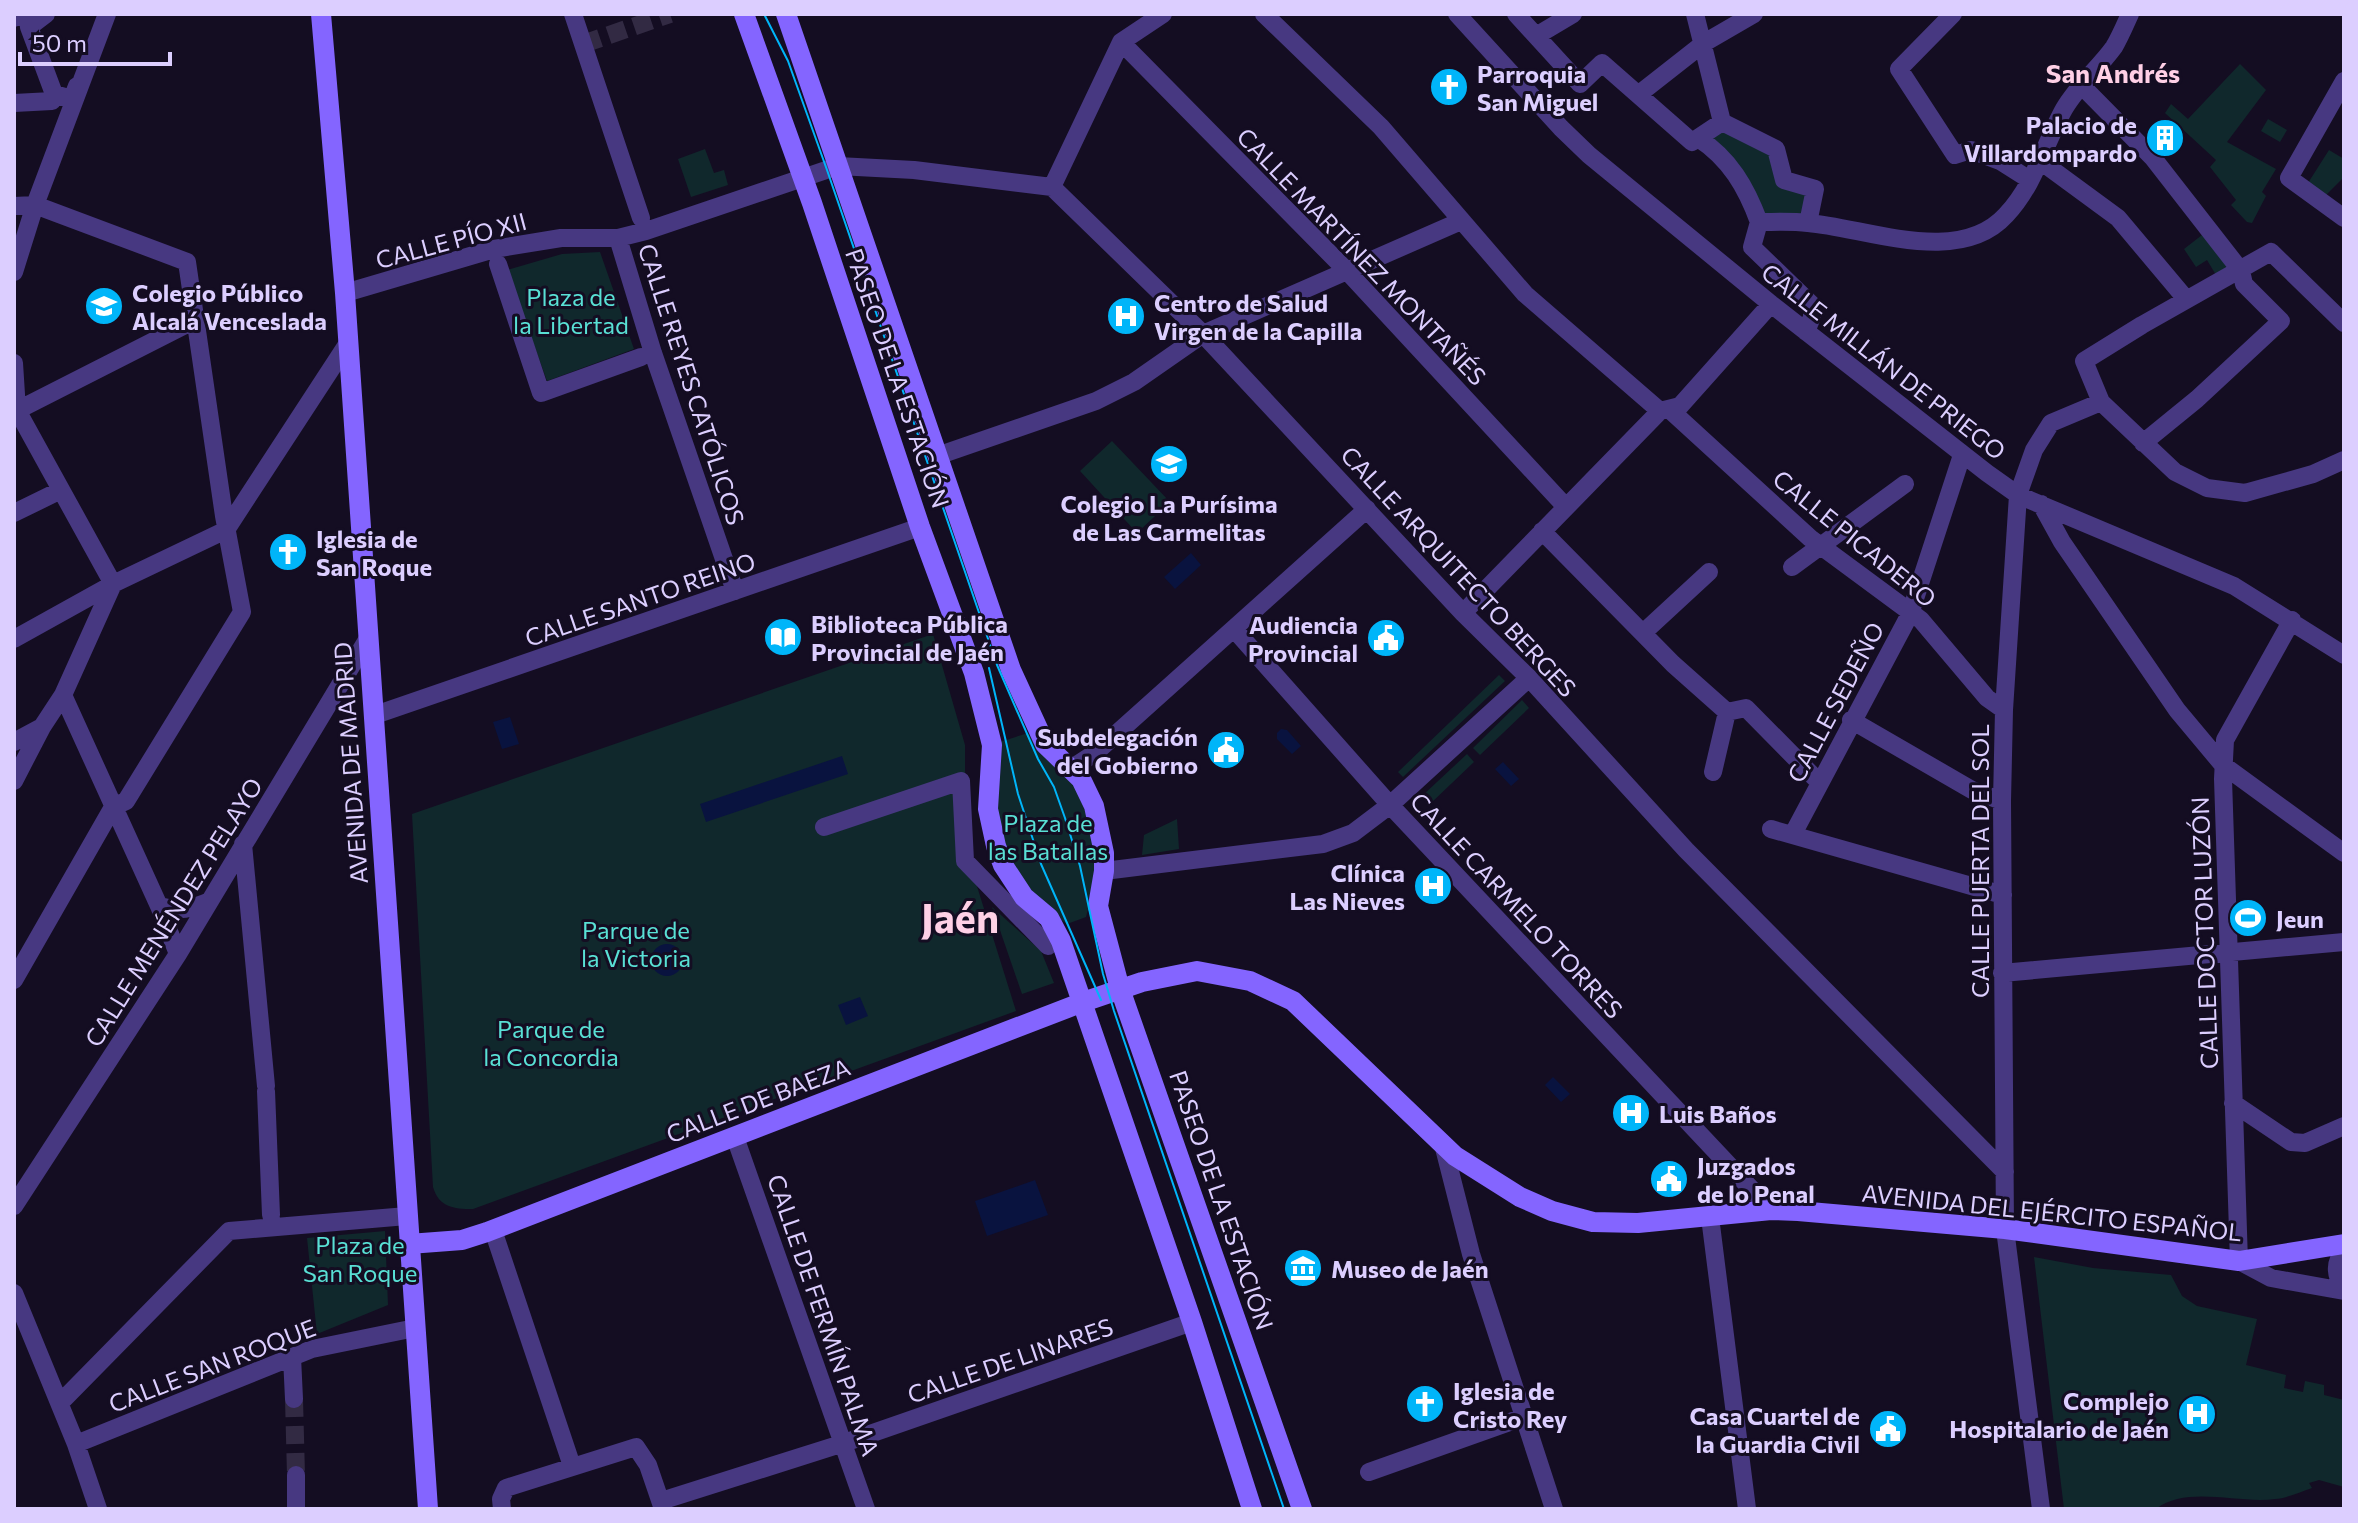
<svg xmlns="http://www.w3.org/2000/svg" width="2358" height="1523" font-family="Commissioner,sans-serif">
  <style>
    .green { fill: #10282c }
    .water { fill: #09133f }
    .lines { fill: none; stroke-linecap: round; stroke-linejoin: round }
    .street-tunnel { stroke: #322a43; stroke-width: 18; stroke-dasharray: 18 9; stroke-linecap: butt }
    .street { stroke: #473881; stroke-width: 18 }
    .secondary { stroke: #8465ff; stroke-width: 20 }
    .tram { stroke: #00b5f9; stroke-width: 2 }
    .labels { text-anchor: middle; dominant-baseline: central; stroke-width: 6; stroke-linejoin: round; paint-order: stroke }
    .poi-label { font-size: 24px; font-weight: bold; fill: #dcceff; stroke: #140d22; text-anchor: start }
    .street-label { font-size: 24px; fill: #dcceff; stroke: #140d22 }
    .park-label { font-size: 24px; fill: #59e0d5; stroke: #140d22 }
    .neighbourhood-label { font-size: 26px; font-weight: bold; fill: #ffd0e6; stroke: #140d22 }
    .town-label { font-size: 40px; font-weight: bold; fill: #ffd0e6; stroke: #140d22 }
  </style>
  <rect width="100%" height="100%" fill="#140d22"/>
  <path class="green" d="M 2240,64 L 2266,90 L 2227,142 L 2276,169 L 2262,192 L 2266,196 L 2252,223 L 2247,222 L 2231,205 L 2236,200 L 2210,167 L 2216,160 L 2165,113 L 2171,104 L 2188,119 Z
    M 2268,119 L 2287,130 L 2280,142 L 2261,131 Z
    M 1718,129 L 1773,153 L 1781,185 L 1810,191 L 1803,215 L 1762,218 L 1706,139 Z
    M 705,149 L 714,173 L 724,170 L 728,185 L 691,197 L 678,159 Z
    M 2329,150 L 2344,159 L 2344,177 L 2326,195 L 2308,183 Z
    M 2202,235 L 2233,273 L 2219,280 L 2207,260 L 2196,267 L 2184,249 Z
    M 600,252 L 634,349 L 547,381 L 507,270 L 562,254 Z
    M 1112,441 L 1170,502 L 1137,533 L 1080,471 Z
    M 933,634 L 965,745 L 965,848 L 1016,1011 L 473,1209 C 453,1209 439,1207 433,1187 L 412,814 Z
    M 1499,675 L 1505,681 L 1403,777 L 1398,772 Z
    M 1522,700 L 1529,708 L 1480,755 L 1473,748 Z
    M 1028,733 L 1075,784 L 1088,819 L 1095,850 L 1093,889 L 1086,917 L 1067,924 C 1030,899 1000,857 997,811 C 996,788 999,764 1000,742 Z
    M 1467,754 L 1474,762 L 1430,804 L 1422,796 Z
    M 1177,819 L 1179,849 L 1142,855 L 1144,835 Z
    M 992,907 L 1041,951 L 1054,983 L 1022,994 Z
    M 385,1231 L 388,1305 L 317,1334 L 307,1238 Z
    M 2034,1257 L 2093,1268 L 2171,1275 L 2182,1296 L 2197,1306 L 2257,1319 L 2246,1365 L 2286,1375 L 2284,1388 L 2303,1392 L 2305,1381 L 2324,1385 L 2324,1395 L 2344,1400 L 2344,1487 L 2319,1480 L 2309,1483 L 2312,1488 C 2300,1492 2287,1498 2275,1499 C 2238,1504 2187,1485 2156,1509 L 2064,1509 Z"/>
  <path class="water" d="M 1191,553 L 1201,565 L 1175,589 L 1164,577 Z
    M 510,717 L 519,744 L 502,749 L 493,722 Z
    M 1281,729 L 1287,730 L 1301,746 L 1292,754 L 1277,739 L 1277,733 Z
    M 842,756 L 848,774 L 706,822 L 700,804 Z
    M 1503,762 L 1519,779 L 1511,786 L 1495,769 Z
    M651 960a16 16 0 1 1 32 0a16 16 0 1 1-32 0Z
    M 860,997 L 868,1016 L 846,1025 L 838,1005 Z
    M 1553,1077 L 1570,1094 L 1561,1102 L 1545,1085 Z
    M 1035,1180 L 1048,1215 L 987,1236 L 975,1201 Z"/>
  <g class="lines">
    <path class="street-tunnel" d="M 583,44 L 670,14
      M 294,1399 L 296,1475"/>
    <path class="street" d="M 46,14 L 29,27 L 54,94 L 72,99 L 77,86
      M 573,14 L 641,218
      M 1264,14 L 1381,127 L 1525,294 L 1660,411
      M 1457,14 L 1561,128 L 1589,155 L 1771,304 L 1987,473 L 2018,495 L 2234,586 L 2344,655
      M 1516,14 L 1580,84 L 1602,63 L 1692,142 L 1698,138
      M 1695,14 L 1722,122
      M 1953,14 L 1899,69 L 1955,155 L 1971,150 L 2000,161 L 2030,180
      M 14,18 L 24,14
      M 1536,36 L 1573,14
      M 1121,42 L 1346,270 L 1566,507
      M 2344,81 L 2289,178 L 2344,218
      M 2080,84 L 2153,158 L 2241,271 L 2244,284 L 2281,321 L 2197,399 L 2143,443
      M 1639,94 L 1704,43 L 1754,14
      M 14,103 L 52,101
      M 2039,160 L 2118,218 L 2186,299
      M 1052,187 L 1121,42 L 1163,14
      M 14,206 L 35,205 L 187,262 L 224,516 L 242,612 L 126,801 L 113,807
      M 1759,222 L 1752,247 L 1812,305 L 1812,317 L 1806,332
      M 1808,223 L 1815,189 L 1784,180 L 1776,149 L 1722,122 L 1698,138 C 1730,159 1746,187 1759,222 C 1775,222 1792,221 1808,223 C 1867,228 1959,267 2006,215 C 2034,186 2045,143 2064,109 C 2078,85 2098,69 2114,47 C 2120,37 2125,25 2130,14
      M 618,238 L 653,353 L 735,591
      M 498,264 L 541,393 L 641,357
      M 14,272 L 35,205 L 107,14
      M 345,293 L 494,249 L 561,238 L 618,238 L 646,231 L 838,166 L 914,170 L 1052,187 L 1203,334 L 1463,613 L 1529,678 L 1686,850 L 2005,1172
      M 14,363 L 17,410 L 113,584 L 63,695 L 42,727 L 14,781
      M 2101,402 L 2084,361 L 2142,325 L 2271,252 L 2344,323
      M 1669,409 L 1810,538 L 1921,620 L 1987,698 L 2004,710
      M 14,412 L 195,320
      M 937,456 L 1096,401 L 1134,382 L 1203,334 L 1461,221
      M 2041,504 L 2062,542 L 2177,710 L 2223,765 L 2344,853
      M 14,513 L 61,490
      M 226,530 L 348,343
      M 1542,531 L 1673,664 L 1727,712 L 1746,708 L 1819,782
      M 1792,567 L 1905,484
      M 1463,613 L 1660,411 L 1680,406 L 1771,304
      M 2292,620 L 2225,740 L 2223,779 L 2239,1261 L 2271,1278 L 2344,1291
      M 1234,629 L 1390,805 L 1771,1210
      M 1644,632 L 1709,572
      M 14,639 L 113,584 L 226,530
      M 63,695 L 159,906 L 178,954
      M 375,715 L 920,527
      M 1851,720 L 1972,790 L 2002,801
      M 14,742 L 42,727
      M 1072,768 L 1095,753 L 1367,509
      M 1713,772 L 1727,712
      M 824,827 L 961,781 L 965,861 L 1048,946
      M 1771,829 L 2003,895
      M 1793,834 L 1910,614 L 1962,455
      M 243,844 L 266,1086
      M 1104,871 L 1323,844 L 1353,833 L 1390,805 L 1529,678
      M 159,906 C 180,912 191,909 210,901
      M 2002,973 L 2344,942
      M 14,980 L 113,807
      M 266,1091 L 271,1215
      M 2233,1103 L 2291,1142 L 2305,1143 L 2344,1126
      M 735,1137 L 866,1509
      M 1443,1144 L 1471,1254 L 1554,1509
      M 14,1206 L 178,954 L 367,640
      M 1710,1217 L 1747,1509
      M 493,1230 L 572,1466
      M 2344,1252 C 2333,1263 2336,1277 2344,1289
      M 14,1293 L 76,1444 L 98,1509
      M 292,1357 L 294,1399
      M 60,1403 L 229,1231 L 407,1216
      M 76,1444 L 312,1349 L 415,1328
      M 1369,1472 L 1524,1417
      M 296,1475 L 296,1509
      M 661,1501 L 844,1443 L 1192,1322
      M 502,1509 L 501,1499 L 506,1488 L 636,1447 L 648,1465 L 663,1509
      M 2041,1509 L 2005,1229 L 2002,801 L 2004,710 L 2018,495 L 2034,450 L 2051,423 L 2101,402 L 2175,472 L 2207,488 L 2245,493 L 2313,474 L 2344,460"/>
    <path class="secondary" d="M 321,14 L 345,293 L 428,1509
      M 744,14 L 812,203 L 920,527 L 974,673 L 992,745 L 988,809 L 996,846 L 1003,865 L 1024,897 L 1049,918 L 1061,941 L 1192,1322 L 1252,1509
      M 786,14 L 1011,670 L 1045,744 L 1081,779 L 1094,806 L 1104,853 L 1104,871 L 1098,906 L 1120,989 L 1302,1509
      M 409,1244 L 462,1240 L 487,1232 L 1083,1002 L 1142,982 L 1197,971 L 1250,981 L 1293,1001 L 1455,1156 L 1520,1197 L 1552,1211 L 1593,1222 L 1638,1223 L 1771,1210 L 1798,1211 L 2005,1229 L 2239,1261 L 2344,1244"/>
    <path class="tram" d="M 764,14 L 788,61 L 827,170 L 997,665 L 1038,759 L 1054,787 L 1065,818 L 1080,866 L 1103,974 L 1114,1011 L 1284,1509
      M 989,668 L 1018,794 L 1041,864 L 1101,1000"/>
  </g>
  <defs>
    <g id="church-disc" transform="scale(2)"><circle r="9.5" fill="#00b5f9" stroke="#140d22"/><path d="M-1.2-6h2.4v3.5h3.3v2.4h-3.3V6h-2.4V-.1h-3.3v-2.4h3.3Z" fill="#fff"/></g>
    <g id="building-disc" transform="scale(2)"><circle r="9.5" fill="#00b5f9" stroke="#140d22"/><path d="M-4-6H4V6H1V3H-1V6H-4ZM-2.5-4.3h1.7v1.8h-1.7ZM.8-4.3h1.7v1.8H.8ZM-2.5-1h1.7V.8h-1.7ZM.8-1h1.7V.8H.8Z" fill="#fff"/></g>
    <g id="school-disc" transform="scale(2)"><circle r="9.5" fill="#00b5f9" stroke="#140d22"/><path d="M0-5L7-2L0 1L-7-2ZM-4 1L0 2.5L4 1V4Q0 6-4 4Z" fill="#fff"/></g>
    <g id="hospital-disc" transform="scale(2)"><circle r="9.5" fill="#00b5f9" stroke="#140d22"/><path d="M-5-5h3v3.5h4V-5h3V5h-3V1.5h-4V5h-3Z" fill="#fff"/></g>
    <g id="library-disc" transform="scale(2)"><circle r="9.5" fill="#00b5f9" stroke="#140d22"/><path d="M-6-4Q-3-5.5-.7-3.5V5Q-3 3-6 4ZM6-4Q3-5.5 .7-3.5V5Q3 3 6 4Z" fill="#fff"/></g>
    <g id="civic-disc" transform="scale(2)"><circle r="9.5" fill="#00b5f9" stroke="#140d22"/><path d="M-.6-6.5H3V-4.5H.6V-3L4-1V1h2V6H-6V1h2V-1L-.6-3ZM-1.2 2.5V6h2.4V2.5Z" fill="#fff"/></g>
    <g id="stadium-disc" transform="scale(2)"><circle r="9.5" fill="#00b5f9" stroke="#140d22"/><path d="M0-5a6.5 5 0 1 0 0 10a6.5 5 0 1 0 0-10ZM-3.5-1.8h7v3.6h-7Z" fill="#fff"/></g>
    <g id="museum-disc" transform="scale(2)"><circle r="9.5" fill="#00b5f9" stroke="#140d22"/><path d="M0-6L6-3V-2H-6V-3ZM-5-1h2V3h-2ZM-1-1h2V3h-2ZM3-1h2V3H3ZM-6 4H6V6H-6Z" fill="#fff"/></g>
  </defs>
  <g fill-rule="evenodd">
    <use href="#church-disc" x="1449" y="87"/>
    <use href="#building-disc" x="2165" y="138"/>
    <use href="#school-disc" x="104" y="306"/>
    <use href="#hospital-disc" x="1126" y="316"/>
    <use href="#school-disc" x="1169" y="464"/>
    <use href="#church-disc" x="288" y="552"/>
    <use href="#library-disc" x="783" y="637"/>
    <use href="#civic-disc" x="1386" y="638"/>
    <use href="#civic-disc" x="1226" y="750"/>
    <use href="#hospital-disc" x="1433" y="886"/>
    <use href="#stadium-disc" x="2248" y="918"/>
    <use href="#hospital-disc" x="1631" y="1113"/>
    <use href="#civic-disc" x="1669" y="1179"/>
    <use href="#museum-disc" x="1303" y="1268"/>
    <use href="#church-disc" x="1425" y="1404"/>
    <use href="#hospital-disc" x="2197" y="1414"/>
    <use href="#civic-disc" x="1888" y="1429"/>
  </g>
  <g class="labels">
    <g class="poi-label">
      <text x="1477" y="73">Parroquia<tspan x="1477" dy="28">San Miguel</tspan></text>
      <text x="2137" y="124" text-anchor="end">Palacio de<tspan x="2137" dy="28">Villardompardo</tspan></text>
      <text x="132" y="292">Colegio Público<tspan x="132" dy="28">Alcalá Venceslada</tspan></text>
      <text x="1154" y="302">Centro de Salud<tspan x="1154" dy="28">Virgen de la Capilla</tspan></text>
      <text x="1169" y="503" text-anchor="middle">Colegio La Purísima<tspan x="1169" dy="28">de Las Carmelitas</tspan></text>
      <text x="316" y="538">Iglesia de<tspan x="316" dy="28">San Roque</tspan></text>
      <text x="811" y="623">Biblioteca Pública<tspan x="811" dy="28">Provincial de Jaén</tspan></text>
      <text x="1358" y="624" text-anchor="end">Audiencia<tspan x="1358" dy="28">Provincial</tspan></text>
      <text x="1198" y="736" text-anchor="end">Subdelegación<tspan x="1198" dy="28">del Gobierno</tspan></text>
      <text x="1405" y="872" text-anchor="end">Clínica<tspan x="1405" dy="28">Las Nieves</tspan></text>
      <text x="2276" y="918">Jeun</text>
      <text x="1659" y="1113">Luis Baños</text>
      <text x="1697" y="1165">Juzgados<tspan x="1697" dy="28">de lo Penal</tspan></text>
      <text x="1331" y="1268">Museo de Jaén</text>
      <text x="1453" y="1390">Iglesia de<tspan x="1453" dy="28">Cristo Rey</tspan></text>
      <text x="2169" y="1400" text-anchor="end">Complejo<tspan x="2169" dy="28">Hospitalario de Jaén</tspan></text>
      <text x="1860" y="1415" text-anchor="end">Casa Cuartel de<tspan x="1860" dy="28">la Guardia Civil</tspan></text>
    </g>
    <g class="street-label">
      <text transform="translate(451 240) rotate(-15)">CALLE PÍO XII</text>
      <text transform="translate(1362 256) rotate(46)">CALLE MARTÍNEZ MONTAÑÉS</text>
      <text transform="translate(1884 361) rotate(38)">CALLE MILLÁN DE PRIEGO</text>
      <text transform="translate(898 378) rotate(71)">PASEO DE LA ESTACIÓN</text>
      <text transform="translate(692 384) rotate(72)">CALLE REYES CATÓLICOS</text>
      <text transform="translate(1855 538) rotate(39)">CALLE PICADERO</text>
      <text transform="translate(1459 571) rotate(47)">CALLE ARQUITECTO BERGES</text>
      <text transform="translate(640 599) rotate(-19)">CALLE SANTO REINO</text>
      <text transform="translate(1835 702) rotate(-62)">CALLE SEDEÑO</text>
      <text transform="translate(350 763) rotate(-94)">AVENIDA DE MADRID</text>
      <text transform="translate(1979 861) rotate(-90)">CALLE PUERTA DEL SOL</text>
      <text transform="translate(1517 905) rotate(47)">CALLE CARMELO TORRES</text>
      <text transform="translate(173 912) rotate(-58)">CALLE MENÉNDEZ PELAYO</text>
      <text transform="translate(2204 933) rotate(-92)">CALLE DOCTOR LUZÓN</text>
      <text transform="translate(758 1100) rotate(-21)">CALLE DE BAEZA</text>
      <text transform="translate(1222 1200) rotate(71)">PASEO DE LA ESTACIÓN</text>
      <text transform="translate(2052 1212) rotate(6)">AVENIDA DEL EJÉRCITO ESPAÑOL</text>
      <text transform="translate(824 1315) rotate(71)">CALLE DE FERMÍN PALMA</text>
      <text transform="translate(1010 1360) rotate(-19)">CALLE DE LINARES</text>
      <text transform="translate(212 1365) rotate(-21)">CALLE SAN ROQUE</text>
    </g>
    <g class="park-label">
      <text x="571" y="296">Plaza de<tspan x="571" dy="28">la Libertad</tspan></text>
      <text x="1048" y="822">Plaza de<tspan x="1048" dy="28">las Batallas</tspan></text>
      <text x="636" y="929">Parque de<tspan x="636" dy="28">la Victoria</tspan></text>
      <text x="551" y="1028">Parque de<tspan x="551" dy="28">la Concordia</tspan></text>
      <text x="360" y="1244">Plaza de<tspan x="360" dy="28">San Roque</tspan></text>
    </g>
    <g class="neighbourhood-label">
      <text x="2113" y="72">San Andrés</text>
    </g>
    <g class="town-label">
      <text x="960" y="916">Jaén</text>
    </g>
  </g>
  <rect width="2358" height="1523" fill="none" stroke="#dcceff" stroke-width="32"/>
  <path d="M20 52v12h150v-12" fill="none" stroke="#dcceff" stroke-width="4"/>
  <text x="32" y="52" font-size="24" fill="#dcceff" stroke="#140d22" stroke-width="6" paint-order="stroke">50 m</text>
</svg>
